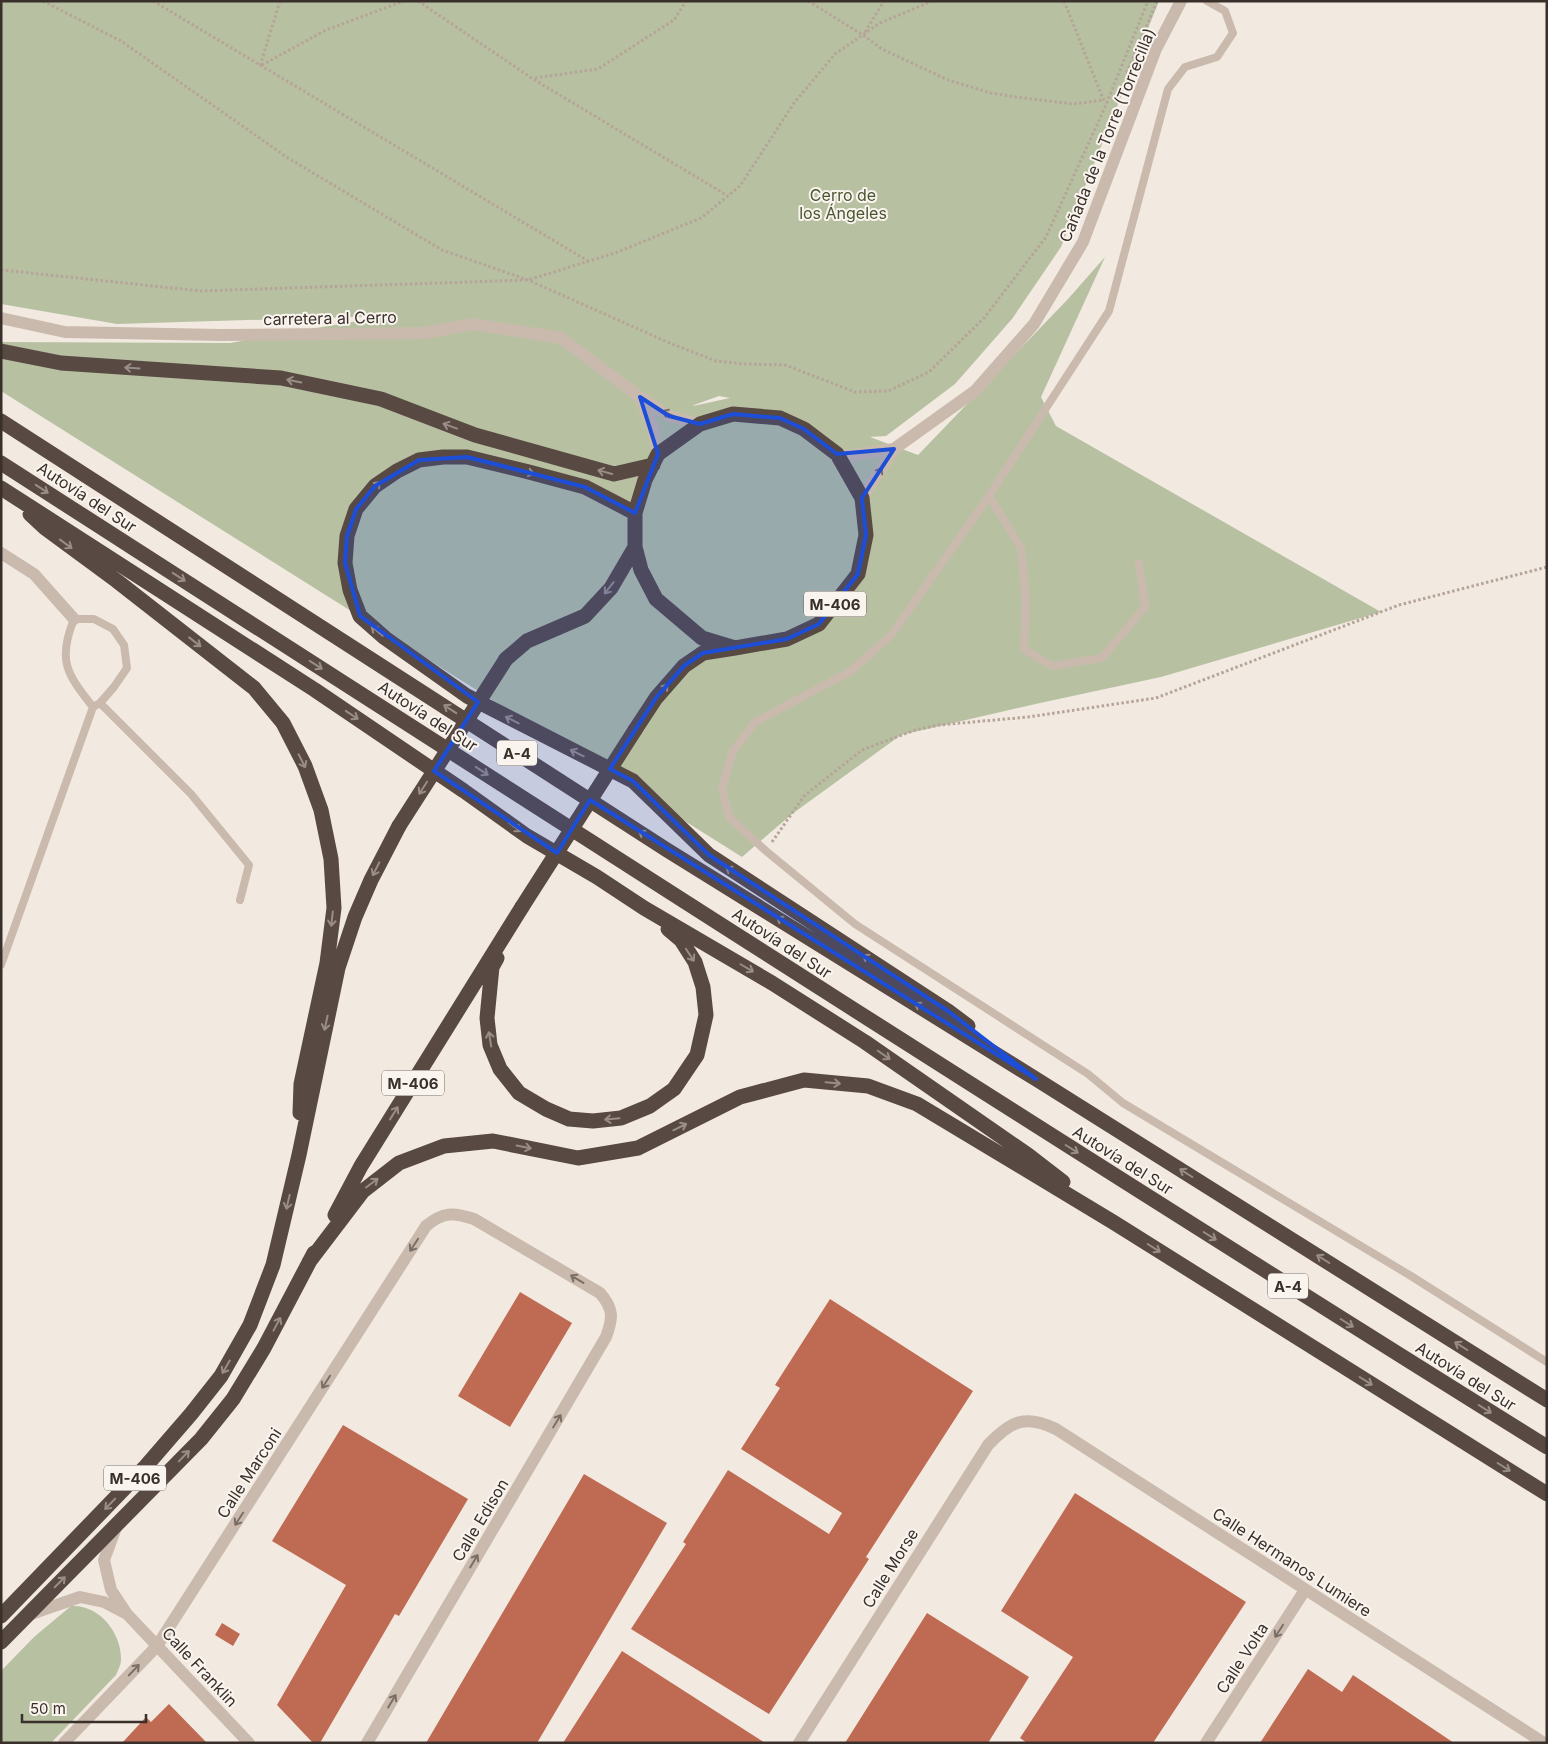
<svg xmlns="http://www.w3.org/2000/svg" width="1548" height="1744" font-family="Inter,sans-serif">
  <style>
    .green { fill: #b7c1a2; fill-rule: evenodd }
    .building { fill: #bf6a52 }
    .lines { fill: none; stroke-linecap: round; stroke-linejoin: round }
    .path { stroke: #b6a498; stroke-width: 3; stroke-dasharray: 2.5 2.5; stroke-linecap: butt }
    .lane { stroke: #cabaad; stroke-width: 8 }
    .street { stroke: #cabaad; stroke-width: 12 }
    .highway { stroke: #594943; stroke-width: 15 }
    .highway-bridge { stroke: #594943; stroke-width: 15 }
    .oneway { stroke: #998d87 }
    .oneway2 { stroke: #7a6e66 }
    .marked { fill: #1d4ed8; fill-opacity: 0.2; stroke: #1d4ed8; stroke-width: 4; stroke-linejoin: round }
    .labels { text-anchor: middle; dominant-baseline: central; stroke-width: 4; stroke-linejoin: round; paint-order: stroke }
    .shield { fill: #faf4ee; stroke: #736a66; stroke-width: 1 }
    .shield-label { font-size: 15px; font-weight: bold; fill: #392f2b }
    .street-label { font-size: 16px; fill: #392f2b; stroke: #faf4ee }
    .park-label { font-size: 16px; fill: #495630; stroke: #faf4ee }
  </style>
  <rect width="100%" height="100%" fill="#f2eae1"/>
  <path class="green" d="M 1,1 L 1159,1 L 1061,247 L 1012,319 L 955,384 L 886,436 L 870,437 L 918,455 L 1068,299 L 1105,257 L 1041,397 L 1056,426 L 1381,612 L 1161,677 L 1040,703 L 901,735 L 792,814 L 742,857 L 1,391 L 1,342 L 230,343 L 386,316 L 117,324 L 1,304 ZM 719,396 L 730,398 L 693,406 L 694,405 Z
    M 71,1606 C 99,1604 122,1633 121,1660 C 121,1665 118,1670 116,1675 L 51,1743 L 1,1743 L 1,1671 L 34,1637 Z"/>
  <path class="building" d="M 520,1292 L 572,1323 L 510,1427 L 458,1396 Z
    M 830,1299 L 973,1391 L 866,1557 L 869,1559 L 769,1714 L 631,1629 L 686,1544 L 683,1542 L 728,1470 L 829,1534 L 842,1513 L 741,1449 L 780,1388 L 775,1385 Z
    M 343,1425 L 468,1499 L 399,1616 L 395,1614 L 320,1743 L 313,1743 L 277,1705 L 346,1585 L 272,1541 Z
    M 584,1474 L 667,1523 L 537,1743 L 426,1743 Z
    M 1075,1493 L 1246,1602 L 1153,1743 L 1027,1743 L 1020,1738 L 1073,1657 L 1001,1611 Z
    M 927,1613 L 1029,1677 L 988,1743 L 845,1743 Z
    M 222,1623 L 240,1634 L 233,1646 L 215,1635 Z
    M 622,1651 L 765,1743 L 563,1743 Z
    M 1308,1669 L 1342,1692 L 1353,1675 L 1454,1743 L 1260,1743 Z
    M 169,1704 L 207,1743 L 122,1743 L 146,1717 L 151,1722 Z"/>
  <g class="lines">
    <path class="path" d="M 43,1 L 121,41 L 288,158 L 442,250 L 528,280 L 672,344 L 716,361 L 745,364 L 785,365 L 855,392 L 888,391 L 929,372 L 984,318 L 1046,237 L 1105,107 L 1148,1
      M 153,1 L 588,261
      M 280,1 L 260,66 L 326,30 L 404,1
      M 418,1 L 533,79 L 728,196
      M 808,1 L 863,35 L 882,49 L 948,80 L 991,93 L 1016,97 L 1074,104 L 1103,100
      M 1064,1 L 1104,101
      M 865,32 L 884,1
      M 1132,75 L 1127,72 L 1157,1
      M 535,78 L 598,69 L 674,20 L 686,1
      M 1,270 L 201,291 L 528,280 L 615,253 L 701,218 L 740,186 L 794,103 L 835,54 L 880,23 L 932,1
      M 772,842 L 804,796 L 862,750 L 915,730 L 939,725 L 1028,717 L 1156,698 L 1399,605 L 1547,567"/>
    <path class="lane" d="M 1207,1 L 1225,11 L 1233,33 L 1217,57 L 1185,67 L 1168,89 L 1109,311 L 989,496 L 892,634 L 851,671 L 755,722 L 733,751 L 722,788 L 729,817 L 766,851 L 855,924 L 1088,1074 L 1123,1103 L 1411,1276 L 1547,1362
      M 989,496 L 1021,548 L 1026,600 L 1024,649 L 1052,666 L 1102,658 L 1145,607 L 1139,563
      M 100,703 L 191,794 L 249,865 L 240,900
      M 1,965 L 93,707 L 100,703 L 114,687 L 127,668 L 124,645 L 113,629 L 94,619 L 74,619 C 57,661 67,674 93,707"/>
    <path class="street" d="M 1,318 L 65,332 L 221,335 L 424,333 L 473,324 L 561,338 L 640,397 L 669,416 L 700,424
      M 640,397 L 653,429 L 658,454
      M 837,454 L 847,456 L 894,449
      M 862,498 L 894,449 L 975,391 L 1034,324 L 1083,242 L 1156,49 L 1181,1
      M 1,553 L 34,574 L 74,619
      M 127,1614 L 249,1743
      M 28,1615 L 80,1597 L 104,1602 L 127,1614 L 111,1590 L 104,1560 L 117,1525
      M 64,1743 L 157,1646 L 426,1226 C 443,1212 453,1212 474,1219 L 600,1293 C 614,1309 613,1318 606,1337 L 367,1743
      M 799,1743 L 988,1445 C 1011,1421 1025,1414 1056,1429 L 1544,1743
      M 1206,1743 L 1305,1590"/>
    <path class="highway" d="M 1,351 L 61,363 L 281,378 L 381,399 L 475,435 L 614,474 L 653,465
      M 1,421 L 667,850 L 1036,1079 L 1547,1400
      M 1,463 C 515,793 1029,1124 1547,1447
      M 1,488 L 315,690 L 464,791 L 527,836 L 597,877 L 644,908 L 772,983 L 865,1042 L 1028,1155 L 1063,1182
      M 635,513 L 585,487 L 525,471 L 467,457 L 443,457 L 419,460 L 397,471 L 375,486 L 356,509 L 347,536 L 345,563 L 350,590 L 360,616 L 385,638 L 467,696 L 633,781 L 709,855 L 948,1011 L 968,1026
      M 30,514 L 45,528 L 117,581 L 254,688 L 283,723 L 305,766 L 321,810 L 331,859 L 334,908 L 327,963 L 301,1084 L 300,1113
      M 506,659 L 527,641 L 585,616 L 611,588 L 635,547
      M 635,730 L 656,698 L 684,666 L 703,653 L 735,648 L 787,639 L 819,624 L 858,574 L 866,535 L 862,498 L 837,454 L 804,429 L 780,418 L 733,414 L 700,424 L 658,454 L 645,480 L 635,513 L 635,547 L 641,570 L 656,599 L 702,638 L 735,648
      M 497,958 L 492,967 L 487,1018 L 490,1045 L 500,1069 L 519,1093 L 546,1109 L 569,1119 L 593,1121 L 621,1118 L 650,1106 L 674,1089 L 697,1055 L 706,1015 L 703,987 L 695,962 L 681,940 L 668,929
      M 335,1215 L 361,1166 L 522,907
      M 309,1262 L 363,1191 L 399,1163 L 444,1146 L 493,1141 L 578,1158 L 638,1148 L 740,1097 L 804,1080 L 868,1086 L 917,1104 L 1113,1222 L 1547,1494
      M 1,1616 L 146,1466 L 191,1414 L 221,1376 L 250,1325 L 273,1265 L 299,1155 L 338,968 L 355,917 L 371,880 L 399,826
      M 1,1642 L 201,1439 L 233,1399 L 264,1348 L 314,1253"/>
    <path class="highway-bridge" d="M 399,826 L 506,659
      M 522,907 L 635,730"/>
  </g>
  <defs><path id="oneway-shaft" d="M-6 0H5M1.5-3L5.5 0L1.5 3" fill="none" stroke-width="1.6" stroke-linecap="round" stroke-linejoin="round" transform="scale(1.25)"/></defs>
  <g class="oneway">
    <use href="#oneway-shaft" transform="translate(132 368) rotate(-176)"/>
    <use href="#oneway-shaft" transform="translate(294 381) rotate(-168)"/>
    <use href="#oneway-shaft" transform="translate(450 426) rotate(-160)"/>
    <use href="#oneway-shaft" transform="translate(527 472) rotate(14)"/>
    <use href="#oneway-shaft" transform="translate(605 472) rotate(-165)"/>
    <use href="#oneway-shaft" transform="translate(375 487) rotate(-44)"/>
    <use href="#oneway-shaft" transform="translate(42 489) rotate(33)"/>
    <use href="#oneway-shaft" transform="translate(66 544) rotate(36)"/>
    <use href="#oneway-shaft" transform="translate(179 577) rotate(33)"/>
    <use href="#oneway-shaft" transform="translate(609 588) rotate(128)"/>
    <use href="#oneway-shaft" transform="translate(377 631) rotate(-140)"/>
    <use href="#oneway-shaft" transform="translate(195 642) rotate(38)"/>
    <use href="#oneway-shaft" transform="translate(316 665) rotate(33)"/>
    <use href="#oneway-shaft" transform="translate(663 690) rotate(-50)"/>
    <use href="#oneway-shaft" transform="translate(450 709) rotate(-147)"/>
    <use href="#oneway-shaft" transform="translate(352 715) rotate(34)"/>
    <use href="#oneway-shaft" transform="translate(512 720) rotate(-153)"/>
    <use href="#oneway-shaft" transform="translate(577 753) rotate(-154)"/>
    <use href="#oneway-shaft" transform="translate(302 761) rotate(63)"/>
    <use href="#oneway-shaft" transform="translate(482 771) rotate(33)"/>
    <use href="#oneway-shaft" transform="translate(423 788) rotate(123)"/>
    <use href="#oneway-shaft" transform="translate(515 827) rotate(35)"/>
    <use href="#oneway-shaft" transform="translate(645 835) rotate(-147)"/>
    <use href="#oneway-shaft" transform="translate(376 869) rotate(117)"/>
    <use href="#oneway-shaft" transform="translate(732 871) rotate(-147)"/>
    <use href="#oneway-shaft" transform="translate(332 919) rotate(96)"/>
    <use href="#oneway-shaft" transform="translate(783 921) rotate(-148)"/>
    <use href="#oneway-shaft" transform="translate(690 955) rotate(57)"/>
    <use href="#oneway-shaft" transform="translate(869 959) rotate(-147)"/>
    <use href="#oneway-shaft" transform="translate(747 968) rotate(30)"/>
    <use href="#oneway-shaft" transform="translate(921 1007) rotate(-148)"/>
    <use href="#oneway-shaft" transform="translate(326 1023) rotate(102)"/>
    <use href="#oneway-shaft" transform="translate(490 1039) rotate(-99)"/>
    <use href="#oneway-shaft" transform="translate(884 1055) rotate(35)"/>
    <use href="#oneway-shaft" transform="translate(833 1083) rotate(5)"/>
    <use href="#oneway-shaft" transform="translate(394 1113) rotate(-58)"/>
    <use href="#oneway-shaft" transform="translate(612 1119) rotate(175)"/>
    <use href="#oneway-shaft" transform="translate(680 1127) rotate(-26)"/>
    <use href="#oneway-shaft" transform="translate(524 1147) rotate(11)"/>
    <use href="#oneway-shaft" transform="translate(1072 1149) rotate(32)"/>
    <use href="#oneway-shaft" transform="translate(1186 1173) rotate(-148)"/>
    <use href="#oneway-shaft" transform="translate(372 1183) rotate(-37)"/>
    <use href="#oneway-shaft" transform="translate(288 1202) rotate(103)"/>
    <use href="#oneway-shaft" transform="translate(1210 1236) rotate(32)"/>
    <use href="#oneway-shaft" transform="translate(1154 1248) rotate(32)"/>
    <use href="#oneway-shaft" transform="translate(1323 1259) rotate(-148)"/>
    <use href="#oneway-shaft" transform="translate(1347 1323) rotate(32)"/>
    <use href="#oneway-shaft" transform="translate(277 1324) rotate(-62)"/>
    <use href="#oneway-shaft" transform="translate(1461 1346) rotate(-148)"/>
    <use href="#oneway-shaft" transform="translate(226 1367) rotate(120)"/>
    <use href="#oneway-shaft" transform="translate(1366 1381) rotate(32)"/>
    <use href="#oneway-shaft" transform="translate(1485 1409) rotate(32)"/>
    <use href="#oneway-shaft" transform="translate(184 1456) rotate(-46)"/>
    <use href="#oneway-shaft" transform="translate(1504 1467) rotate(32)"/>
    <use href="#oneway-shaft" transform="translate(110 1504) rotate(134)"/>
    <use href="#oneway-shaft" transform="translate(60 1582) rotate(-45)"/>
  </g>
  <g class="oneway2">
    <use href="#oneway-shaft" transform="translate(669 414) rotate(-155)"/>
    <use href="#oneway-shaft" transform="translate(878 474) rotate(-58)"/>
    <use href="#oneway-shaft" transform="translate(414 1245) rotate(123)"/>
    <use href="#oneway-shaft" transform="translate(577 1279) rotate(-149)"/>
    <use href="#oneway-shaft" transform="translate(326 1382) rotate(123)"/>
    <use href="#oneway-shaft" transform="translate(557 1421) rotate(-59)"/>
    <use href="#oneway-shaft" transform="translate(239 1519) rotate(123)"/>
    <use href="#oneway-shaft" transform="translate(474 1561) rotate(-59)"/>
    <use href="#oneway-shaft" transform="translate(1279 1631) rotate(123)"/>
    <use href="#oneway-shaft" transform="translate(134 1670) rotate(-46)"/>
    <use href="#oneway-shaft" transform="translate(392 1701) rotate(-59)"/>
  </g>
  <path class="marked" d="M 640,397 L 669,416 L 700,424 L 733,414 L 780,418 L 804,429 L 837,454 L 894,449 L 862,498 L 866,535 L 858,574 L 819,624 L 787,639 L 703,653 L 684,666 L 656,698 L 610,769 L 633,781 L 709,855 L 948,1011 L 1036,1079 L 590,800 L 557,853 L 434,771 L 478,702 L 360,616 L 345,563 L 347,536 L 356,509 L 375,486 L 419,460 L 467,457 L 585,487 L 635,513 L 658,454 Z"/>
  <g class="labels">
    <g class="shield">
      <rect x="804" y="591.5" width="62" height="25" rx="4"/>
      <rect x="497" y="740.5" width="40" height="25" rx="4"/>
      <rect x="382" y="1070.5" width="62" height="25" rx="4"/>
      <rect x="1268" y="1273.5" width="40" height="25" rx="4"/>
      <rect x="104" y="1465.5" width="62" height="25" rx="4"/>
    </g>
    <g class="shield-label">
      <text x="835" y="604">M-406</text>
      <text x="517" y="753">A-4</text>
      <text x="413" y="1083">M-406</text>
      <text x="1288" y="1286">A-4</text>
      <text x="135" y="1478">M-406</text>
    </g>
    <g class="street-label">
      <text transform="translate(1107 135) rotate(-68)">Cañada de la Torre (Torrecilla)</text>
      <text transform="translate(330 318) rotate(-1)">carretera al Cerro</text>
      <text transform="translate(87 497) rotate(33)">Autovía del Sur</text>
      <text transform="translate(428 716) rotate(33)">Autovía del Sur</text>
      <text transform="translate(782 943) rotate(33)">Autovía del Sur</text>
      <text transform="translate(1123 1160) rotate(32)">Autovía del Sur</text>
      <text transform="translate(1466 1376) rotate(32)">Autovía del Sur</text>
      <text transform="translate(249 1473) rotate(-57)">Calle Marconi</text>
      <text transform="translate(480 1520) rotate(-59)">Calle Edison</text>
      <text transform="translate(1292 1562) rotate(33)">Calle Hermanos Lumiere</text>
      <text transform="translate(890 1568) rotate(-58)">Calle Morse</text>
      <text transform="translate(1242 1658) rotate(-57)">Calle Volta</text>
      <text transform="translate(200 1667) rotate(47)">Calle Franklin</text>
    </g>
    <g class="park-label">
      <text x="843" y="195">Cerro de<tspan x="843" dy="18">los Ángeles</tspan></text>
    </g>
  </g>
  <rect width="1548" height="1744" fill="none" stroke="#392f2b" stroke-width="5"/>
  <path d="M22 1714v8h124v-8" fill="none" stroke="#392f2b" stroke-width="2.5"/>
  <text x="30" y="1714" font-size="15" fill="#392f2b" stroke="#faf4ee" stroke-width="4" paint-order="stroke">50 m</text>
</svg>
